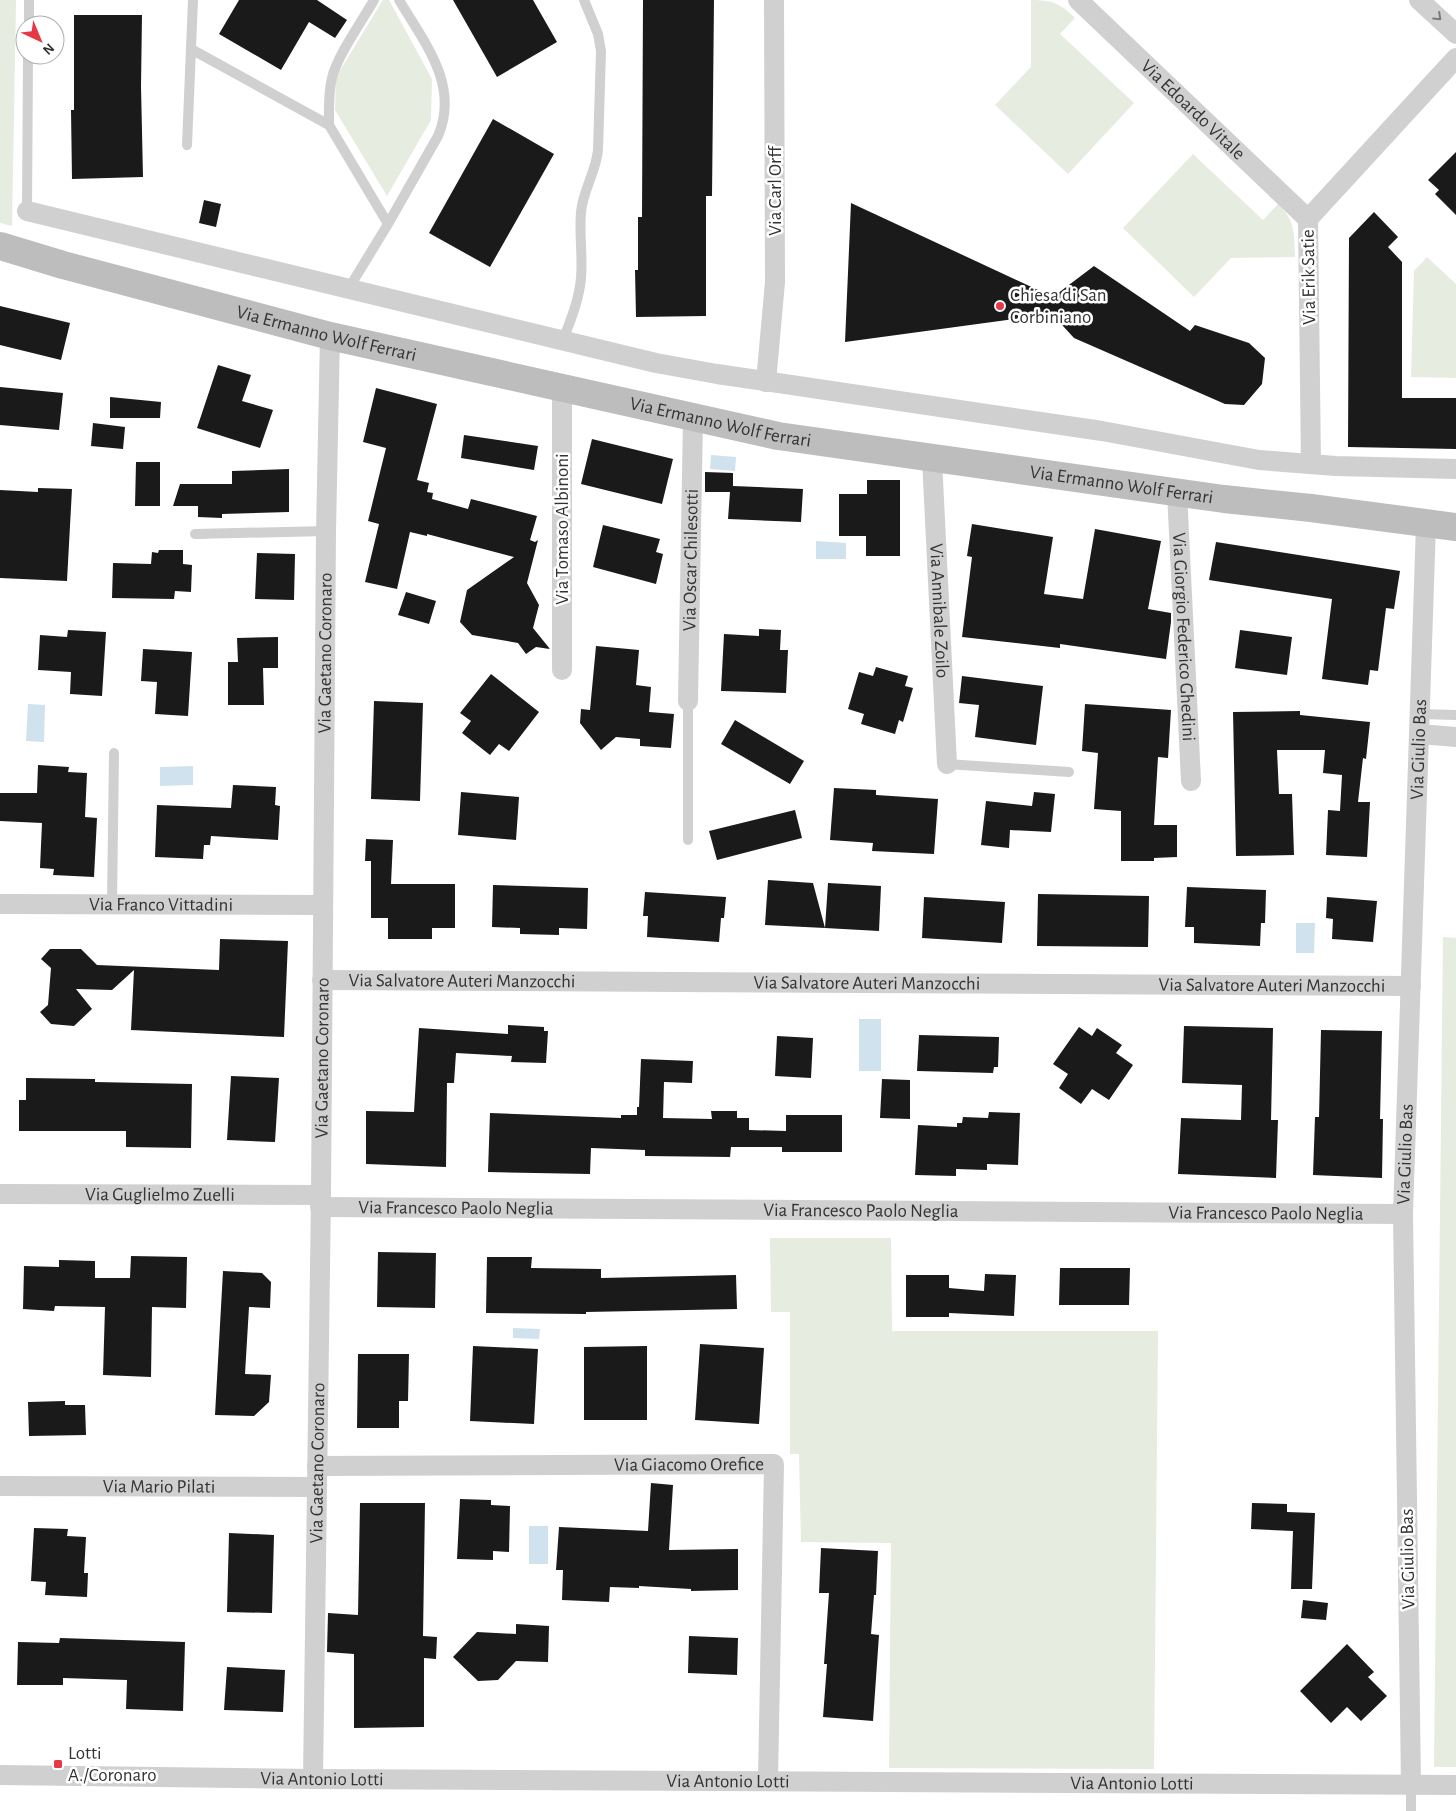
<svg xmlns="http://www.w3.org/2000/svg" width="1456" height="1811" font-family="'Alegreya Sans',sans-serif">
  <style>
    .green { fill: #e6ecdf }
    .water { fill: #cfe2ee }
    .building { fill: #1a1a1a }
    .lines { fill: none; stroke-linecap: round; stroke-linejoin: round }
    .lane { stroke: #d0d0d0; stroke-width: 10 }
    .street { stroke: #d0d0d0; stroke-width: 20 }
    .secondary { stroke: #bdbdbd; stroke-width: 28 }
    .oneway { stroke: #7a7a7a }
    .poi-dot { fill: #e63946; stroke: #fff; stroke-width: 2 }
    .labels { text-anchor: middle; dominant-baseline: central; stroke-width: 5; stroke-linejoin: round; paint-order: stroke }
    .street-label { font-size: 19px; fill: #333; stroke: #fff }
    .poi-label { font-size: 19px; fill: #333; stroke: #fff; text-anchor: start }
  </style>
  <rect width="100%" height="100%" fill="#fff"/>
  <path class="green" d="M 0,0 L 16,0 L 12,226 L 0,223 Z
    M 383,0 L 389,0 L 432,79 L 431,120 L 387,196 L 335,110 L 336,77 Z
    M 1031,0 C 1052,0 1060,3 1075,18 L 1060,34 L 1134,103 L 1068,174 L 995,105 L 1031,67 Z
    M 1193,154 L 1263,220 L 1278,204 C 1296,221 1294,234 1295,257 L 1231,258 L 1194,297 L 1123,228 Z
    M 1427,257 L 1456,284 L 1456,378 L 1411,377 L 1414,271 Z
    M 1443,937 L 1456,938 L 1456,1767 L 1434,1767 Z
    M 770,1238 L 891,1238 L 892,1331 L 1158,1331 L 1154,1769 L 889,1768 L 891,1543 L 801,1542 L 799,1454 L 790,1454 L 790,1312 L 771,1312 Z"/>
  <path class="water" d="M 711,455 L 736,457 L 735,471 L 710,469 Z
    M 816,541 L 846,543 L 846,559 L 816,559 Z
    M 28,704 L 45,705 L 44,742 L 26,741 Z
    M 193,766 L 193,785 L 160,786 L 160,767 Z
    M 1296,923 L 1315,923 L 1314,953 L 1296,953 Z
    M 859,1019 L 881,1019 L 881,1071 L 859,1071 Z
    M 513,1328 L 540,1329 L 539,1339 L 513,1338 Z
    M 529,1526 L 548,1526 L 548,1564 L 529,1564 Z"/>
  <path class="building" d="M 239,0 L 317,0 L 347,20 L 335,38 L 309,22 L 281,70 L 219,34 Z
    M 453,0 L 533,0 L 557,42 L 497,77 Z
    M 643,0 L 714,0 L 712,196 L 706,196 L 706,316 L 636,317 L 635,270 L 638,270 L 638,217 L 642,217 Z
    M 74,15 L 142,15 L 141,86 L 143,177 L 72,179 L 71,110 L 74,110 Z
    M 493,119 L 554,154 L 490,267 L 429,233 Z
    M 1456,152 L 1456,215 L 1435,194 L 1439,190 L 1428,180 Z
    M 204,200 L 221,204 L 216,227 L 199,223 Z
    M 851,203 L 1053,297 L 1094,266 L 1190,331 L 1195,325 L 1249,343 L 1265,358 L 1262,384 L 1244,405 L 1225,404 L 1074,338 L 1052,314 L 845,342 Z
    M 1374,212 L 1398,237 L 1388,247 L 1402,262 L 1402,398 L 1456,398 L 1456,449 L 1348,447 L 1349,238 Z
    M 0,306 L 70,323 L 61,360 L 0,345 Z
    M 218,365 L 251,375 L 242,401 L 273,410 L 260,448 L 197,428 Z
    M 0,387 L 63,393 L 59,430 L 0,425 Z
    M 376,388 L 437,404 L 417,480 L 429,483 L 427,492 L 433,493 L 432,499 L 468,509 L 471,499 L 537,516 L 530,540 L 535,542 L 538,540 L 527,583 L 539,605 L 533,628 L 550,649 L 536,647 L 526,654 L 518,643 L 472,635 L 460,622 L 467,590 L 514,557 L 427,534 L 427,536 L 410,532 L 397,589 L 365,582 L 379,524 L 368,521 L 386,448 L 363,442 Z
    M 110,397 L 161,402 L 160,418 L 110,418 Z
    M 93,423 L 125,427 L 123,449 L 91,446 Z
    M 464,435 L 538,446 L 534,470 L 461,458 Z
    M 592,439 L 673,459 L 662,504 L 581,484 Z
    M 136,462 L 160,462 L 160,506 L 135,506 Z
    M 289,469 L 289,512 L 222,514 L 222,518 L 198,517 L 198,506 L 173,506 L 180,484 L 232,484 L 232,471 Z
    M 705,472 L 733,473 L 733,486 L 803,489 L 801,522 L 728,519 L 730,492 L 705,492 Z
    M 867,480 L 900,480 L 900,556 L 866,556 L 866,536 L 839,536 L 839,494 L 867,494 Z
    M 38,488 L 72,489 L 67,581 L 0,578 L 0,490 L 38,492 Z
    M 972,524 L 1053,537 L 1044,594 L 1083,599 L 1095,529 L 1161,541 L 1148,609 L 1171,613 L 1171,622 L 1166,659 L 1060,644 L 1060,648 L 962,637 L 972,557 L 967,556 Z
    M 603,525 L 660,539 L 656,552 L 663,554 L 656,584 L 593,567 Z
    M 1216,542 L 1400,571 L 1394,609 L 1386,608 L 1378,671 L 1370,670 L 1368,685 L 1322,679 L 1332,599 L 1209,580 Z
    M 159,550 L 183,550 L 183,564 L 192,565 L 191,592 L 175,591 L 174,599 L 112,598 L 113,563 L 151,564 L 152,552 L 158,553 Z
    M 257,553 L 295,554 L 294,600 L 255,599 Z
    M 406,592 L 436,601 L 429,624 L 398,615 Z
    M 759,629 L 781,630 L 780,650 L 788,650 L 786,693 L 721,691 L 724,634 L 759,636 Z
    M 68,630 L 106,632 L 102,696 L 70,694 L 71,672 L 38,670 L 40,635 L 67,637 Z
    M 1240,630 L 1292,637 L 1287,675 L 1235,668 Z
    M 278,637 L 278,668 L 263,668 L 264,705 L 228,705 L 228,662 L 238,662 L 237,638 Z
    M 596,646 L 639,650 L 636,685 L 651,687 L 649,712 L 674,714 L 671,748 L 640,746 L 640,739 L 616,737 L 601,750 L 580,723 L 581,709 L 590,710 Z
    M 143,649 L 192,652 L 188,716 L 155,714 L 157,682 L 141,681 Z
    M 876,667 L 908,676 L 905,686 L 913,688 L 903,722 L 899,720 L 895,734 L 861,724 L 864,714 L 848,709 L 859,672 L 873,676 Z
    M 491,674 L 539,712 L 509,751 L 499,744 L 490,755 L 462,733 L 471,721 L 460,713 Z
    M 962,676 L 1043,686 L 1036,745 L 975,737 L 979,705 L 959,703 Z
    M 374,701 L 423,703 L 420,801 L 371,799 Z
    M 1085,704 L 1171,710 L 1168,758 L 1158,757 L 1154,825 L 1177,825 L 1177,857 L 1154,858 L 1154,861 L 1121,861 L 1121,811 L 1094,809 L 1098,753 L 1082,751 Z
    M 1300,711 L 1300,715 L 1370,722 L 1366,759 L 1363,758 L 1358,802 L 1370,802 L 1367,857 L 1326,855 L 1328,810 L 1340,811 L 1342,775 L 1323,773 L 1325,750 L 1277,750 L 1279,794 L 1292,794 L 1294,855 L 1236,856 L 1233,712 Z
    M 735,720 L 804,761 L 790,784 L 721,744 Z
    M 38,765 L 69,767 L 68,772 L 87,773 L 85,817 L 97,818 L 94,877 L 53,875 L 54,869 L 40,868 L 42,823 L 0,821 L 0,793 L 37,793 Z
    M 233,785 L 276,787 L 275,805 L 280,806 L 278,840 L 211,836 L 210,845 L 204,845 L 203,859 L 155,857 L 157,805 L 231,808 Z
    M 834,788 L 876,790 L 876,795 L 938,799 L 934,854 L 872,851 L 873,843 L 830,840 Z
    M 461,792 L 519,797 L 516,840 L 458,835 Z
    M 1034,792 L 1055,794 L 1051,832 L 1010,830 L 1009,848 L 981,845 L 986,801 L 1032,806 Z
    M 795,810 L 802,838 L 717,860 L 709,831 Z
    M 366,839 L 393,840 L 391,884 L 455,884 L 455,928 L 432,928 L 432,939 L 388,939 L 388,918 L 371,918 L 371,861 L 365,861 Z
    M 768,880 L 813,883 L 825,928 L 765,925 Z
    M 828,883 L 881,886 L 879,931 L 825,928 Z
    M 493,885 L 588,888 L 587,929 L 559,928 L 559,935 L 520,934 L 520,928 L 492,927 Z
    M 1187,887 L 1266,890 L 1265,923 L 1261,923 L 1260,946 L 1194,943 L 1194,927 L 1185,927 Z
    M 645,892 L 726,897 L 724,918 L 721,918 L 719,942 L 647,937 L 648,916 L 643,916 Z
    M 1038,894 L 1149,896 L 1148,947 L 1037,946 Z
    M 924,897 L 1005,902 L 1002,943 L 922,938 Z
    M 1327,897 L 1377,901 L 1373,942 L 1332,939 L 1333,919 L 1326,918 Z
    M 220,939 L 288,941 L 284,1037 L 131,1030 L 134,970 L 112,990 L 76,989 L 92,1009 L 74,1026 L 51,1024 L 40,1012 L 48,1005 L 51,968 L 41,959 L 50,949 L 81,949 L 97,965 L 219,970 Z
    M 508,1025 L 544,1027 L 544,1031 L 548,1031 L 546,1063 L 511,1062 L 512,1056 L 456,1053 L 454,1083 L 447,1083 L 446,1167 L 366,1164 L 366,1111 L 414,1112 L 419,1028 L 508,1034 Z
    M 1184,1026 L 1273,1028 L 1271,1120 L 1278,1120 L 1276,1178 L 1178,1174 L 1181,1118 L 1241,1120 L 1242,1085 L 1182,1083 Z
    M 1079,1027 L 1092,1036 L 1097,1028 L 1122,1045 L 1116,1053 L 1133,1065 L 1109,1100 L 1092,1089 L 1081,1104 L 1059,1088 L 1068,1074 L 1053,1064 Z
    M 1321,1030 L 1382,1031 L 1380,1119 L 1383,1119 L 1382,1178 L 1313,1175 L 1315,1117 L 1319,1117 Z
    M 919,1035 L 999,1037 L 998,1067 L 994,1067 L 993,1073 L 917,1071 Z
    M 777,1036 L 813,1038 L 811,1078 L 775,1076 Z
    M 641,1059 L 693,1061 L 692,1083 L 664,1082 L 663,1118 L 712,1119 L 711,1111 L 737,1111 L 737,1118 L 749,1118 L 749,1130 L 786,1131 L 786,1115 L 842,1115 L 842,1152 L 782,1152 L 782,1147 L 731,1147 L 730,1157 L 645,1156 L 645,1150 L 591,1148 L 590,1174 L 488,1172 L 490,1113 L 621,1118 L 621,1115 L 637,1115 L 637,1107 L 639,1107 Z
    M 231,1076 L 279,1078 L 275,1142 L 227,1140 Z
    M 26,1078 L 95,1079 L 95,1082 L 192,1084 L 191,1148 L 126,1147 L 126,1131 L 19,1131 L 19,1100 L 26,1100 Z
    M 882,1079 L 910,1080 L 910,1119 L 880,1118 Z
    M 989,1112 L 1020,1113 L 1018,1165 L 987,1164 L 987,1170 L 956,1169 L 956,1176 L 915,1175 L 918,1125 L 957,1127 L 957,1123 L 962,1123 L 963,1117 L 988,1118 Z
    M 378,1252 L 436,1253 L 435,1308 L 377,1307 Z
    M 131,1256 L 187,1257 L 186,1308 L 152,1307 L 151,1377 L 103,1375 L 105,1307 L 55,1306 L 54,1311 L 23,1309 L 24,1266 L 59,1267 L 59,1260 L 95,1261 L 95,1278 L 130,1278 Z
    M 487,1257 L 532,1257 L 531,1268 L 601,1269 L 601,1278 L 736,1275 L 737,1309 L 586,1312 L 586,1314 L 486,1313 Z
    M 1060,1268 L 1130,1268 L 1129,1305 L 1059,1305 Z
    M 223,1271 L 262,1273 L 271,1282 L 270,1308 L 249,1307 L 245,1374 L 271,1375 L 269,1402 L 254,1416 L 215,1415 Z
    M 985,1274 L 1016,1275 L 1014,1316 L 949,1313 L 949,1317 L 906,1317 L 906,1275 L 949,1275 L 949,1288 L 984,1291 Z
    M 700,1344 L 764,1348 L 759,1424 L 695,1420 Z
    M 473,1346 L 538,1349 L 534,1424 L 470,1421 Z
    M 647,1346 L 647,1420 L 584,1420 L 584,1347 Z
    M 358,1354 L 409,1354 L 408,1401 L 399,1401 L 399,1428 L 357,1428 Z
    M 65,1401 L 65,1405 L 85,1405 L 86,1435 L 29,1436 L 28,1402 Z
    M 651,1483 L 673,1485 L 669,1550 L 738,1549 L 738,1590 L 691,1591 L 691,1589 L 639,1586 L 639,1588 L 610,1587 L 609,1602 L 562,1600 L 563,1570 L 556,1570 L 559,1527 L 648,1531 Z
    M 460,1499 L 491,1500 L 491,1505 L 510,1506 L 509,1552 L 493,1551 L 493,1560 L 457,1559 Z
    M 360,1503 L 425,1503 L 423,1636 L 437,1637 L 436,1659 L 424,1658 L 424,1727 L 354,1728 L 354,1654 L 327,1652 L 328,1613 L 358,1615 Z
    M 1252,1503 L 1287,1504 L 1287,1512 L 1315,1513 L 1312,1589 L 1291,1589 L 1293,1531 L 1251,1529 Z
    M 34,1528 L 68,1529 L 67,1536 L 86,1537 L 84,1573 L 88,1573 L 87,1597 L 45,1595 L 46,1582 L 31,1581 Z
    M 229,1533 L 274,1535 L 272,1613 L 227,1612 Z
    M 821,1548 L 878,1551 L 876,1595 L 874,1595 L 871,1634 L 879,1635 L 873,1721 L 823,1717 L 827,1664 L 824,1664 L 829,1593 L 819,1593 Z
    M 1303,1600 L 1328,1603 L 1326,1620 L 1301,1618 Z
    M 516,1624 L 549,1626 L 548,1662 L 516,1661 L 498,1680 L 478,1681 L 453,1657 L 477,1632 L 516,1634 Z
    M 689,1636 L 738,1638 L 737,1675 L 688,1673 Z
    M 60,1638 L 185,1642 L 183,1711 L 126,1709 L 127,1680 L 63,1678 L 63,1685 L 17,1685 L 18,1642 L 59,1643 Z
    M 1347,1644 L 1374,1672 L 1368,1677 L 1387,1696 L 1361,1721 L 1347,1707 L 1331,1723 L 1300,1691 Z
    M 227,1667 L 285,1670 L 283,1712 L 224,1710 Z"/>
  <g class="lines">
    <path class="lane" d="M 29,25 L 29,0
      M 191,49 L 329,125 L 388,224 L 349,288
      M 329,125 C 329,109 328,93 332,78 C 337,56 362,21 374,0
      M 187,145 L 193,0
      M 27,211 L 28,55
      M 388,224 L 438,136 C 460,85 424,42 399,0
      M 563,340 C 571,319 579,300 581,278 C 583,256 579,234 581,212 C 583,190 596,172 598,150 L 601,51 L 598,34 L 584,0
      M 195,534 L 326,531
      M 688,701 L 688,840
      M 1420,714 L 1456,715
      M 947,764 L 1069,772
      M 112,904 L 114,753
      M 1411,1811 L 1411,1785"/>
    <g class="street">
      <path id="s1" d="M 1078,0 L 1308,219"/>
      <path d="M 1419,0 L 1456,34"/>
      <path d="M 27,211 L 656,363 L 717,374 L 1102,431 L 1259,460 L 1336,466 L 1456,469"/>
      <path d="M 766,382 L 775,282 L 774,0"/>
      <path id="s2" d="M 932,459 L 947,764"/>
      <path d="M 1311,464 L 1308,219 L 1456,58"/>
      <path id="s3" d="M 1177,492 L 1191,781"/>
      <path d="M 562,670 L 562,388"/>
      <path id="s4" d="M 688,701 L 693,418"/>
      <path d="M 1420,734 L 1456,737"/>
      <path id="s5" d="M 0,904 L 323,905"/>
      <path id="s6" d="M 322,980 L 1411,986"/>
      <path id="s7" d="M 0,1194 L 321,1195"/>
      <path id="s8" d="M 320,1207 L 1403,1214"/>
      <path id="s9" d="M 317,1466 L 774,1464 L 768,1780"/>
      <path id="s10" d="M 0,1486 L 316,1487"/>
      <path id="s11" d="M 0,1775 L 313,1779 L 1456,1785"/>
      <path id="s12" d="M 313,1779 L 321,1195 L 326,531 L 330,336"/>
      <path id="s13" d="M 1411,1785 L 1403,1214 L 1426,524"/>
    </g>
    <path class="secondary" id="s14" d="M 0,246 L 63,265 L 330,336 L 778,436 L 1224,499 L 1311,508 L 1456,527"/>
  </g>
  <defs><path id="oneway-chevron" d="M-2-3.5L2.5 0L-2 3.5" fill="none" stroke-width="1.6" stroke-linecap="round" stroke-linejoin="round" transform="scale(1.25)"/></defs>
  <use class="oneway" href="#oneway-chevron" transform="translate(1438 17) rotate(43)"/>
  <g class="poi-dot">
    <circle cx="1000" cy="306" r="5"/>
    <rect x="53" y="1759" width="10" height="10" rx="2.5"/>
  </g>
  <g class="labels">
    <g class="street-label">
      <text stroke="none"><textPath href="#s1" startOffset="159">Via Edoardo Vitale</textPath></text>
      <text transform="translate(775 191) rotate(-90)">Via Carl Orff</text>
      <text transform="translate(1309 277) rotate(-91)">Via Erik Satie</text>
      <text stroke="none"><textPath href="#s14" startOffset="338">Via Ermanno Wolf Ferrari</textPath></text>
      <text stroke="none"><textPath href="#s14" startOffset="742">Via Ermanno Wolf Ferrari</textPath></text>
      <text stroke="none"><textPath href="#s14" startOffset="1148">Via Ermanno Wolf Ferrari</textPath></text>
      <text transform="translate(562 529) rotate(-90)">Via Tomaso Albinoni</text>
      <text stroke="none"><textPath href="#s4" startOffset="141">Via Oscar Chilesotti</textPath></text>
      <text stroke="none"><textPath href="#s2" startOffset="152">Via Annibale Zoilo</textPath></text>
      <text stroke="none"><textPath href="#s3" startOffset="145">Via Giorgio Federico Ghedini</textPath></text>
      <text stroke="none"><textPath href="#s12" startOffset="1126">Via Gaetano Coronaro</textPath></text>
      <text stroke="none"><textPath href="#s13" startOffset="1036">Via Giulio Bas</textPath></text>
      <text stroke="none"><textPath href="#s5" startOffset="161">Via Franco Vittadini</textPath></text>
      <text stroke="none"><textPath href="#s6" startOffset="140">Via Salvatore Auteri Manzocchi</textPath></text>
      <text stroke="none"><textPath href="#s6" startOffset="545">Via Salvatore Auteri Manzocchi</textPath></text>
      <text stroke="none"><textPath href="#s6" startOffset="950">Via Salvatore Auteri Manzocchi</textPath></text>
      <text stroke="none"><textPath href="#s12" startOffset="721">Via Gaetano Coronaro</textPath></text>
      <text stroke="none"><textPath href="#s13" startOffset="631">Via Giulio Bas</textPath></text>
      <text stroke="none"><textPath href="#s7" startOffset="160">Via Guglielmo Zuelli</textPath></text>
      <text stroke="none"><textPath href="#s8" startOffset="136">Via Francesco Paolo Neglia</textPath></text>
      <text stroke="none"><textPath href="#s8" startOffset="541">Via Francesco Paolo Neglia</textPath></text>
      <text stroke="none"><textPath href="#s8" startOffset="946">Via Francesco Paolo Neglia</textPath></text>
      <text stroke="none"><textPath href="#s12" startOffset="316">Via Gaetano Coronaro</textPath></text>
      <text stroke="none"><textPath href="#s9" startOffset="372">Via Giacomo Orefice</textPath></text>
      <text stroke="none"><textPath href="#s10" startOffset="159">Via Mario Pilati</textPath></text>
      <text transform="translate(1408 1559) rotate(-91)">Via Giulio Bas</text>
      <text stroke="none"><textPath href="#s11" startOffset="322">Via Antonio Lotti</textPath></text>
      <text stroke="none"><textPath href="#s11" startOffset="728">Via Antonio Lotti</textPath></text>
      <text stroke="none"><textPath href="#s11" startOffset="1132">Via Antonio Lotti</textPath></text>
    </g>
    <g class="poi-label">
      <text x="1010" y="295">Chiesa di San<tspan x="1010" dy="22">Corbiniano</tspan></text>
      <text x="68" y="1753">Lotti<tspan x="68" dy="22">A./Coronaro</tspan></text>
    </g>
  </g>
  <g transform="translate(40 40) rotate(136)"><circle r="24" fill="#ffffff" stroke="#adadad"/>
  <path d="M0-4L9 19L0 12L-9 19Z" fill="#e63946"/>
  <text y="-8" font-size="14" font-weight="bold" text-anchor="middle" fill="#333333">N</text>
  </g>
</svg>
